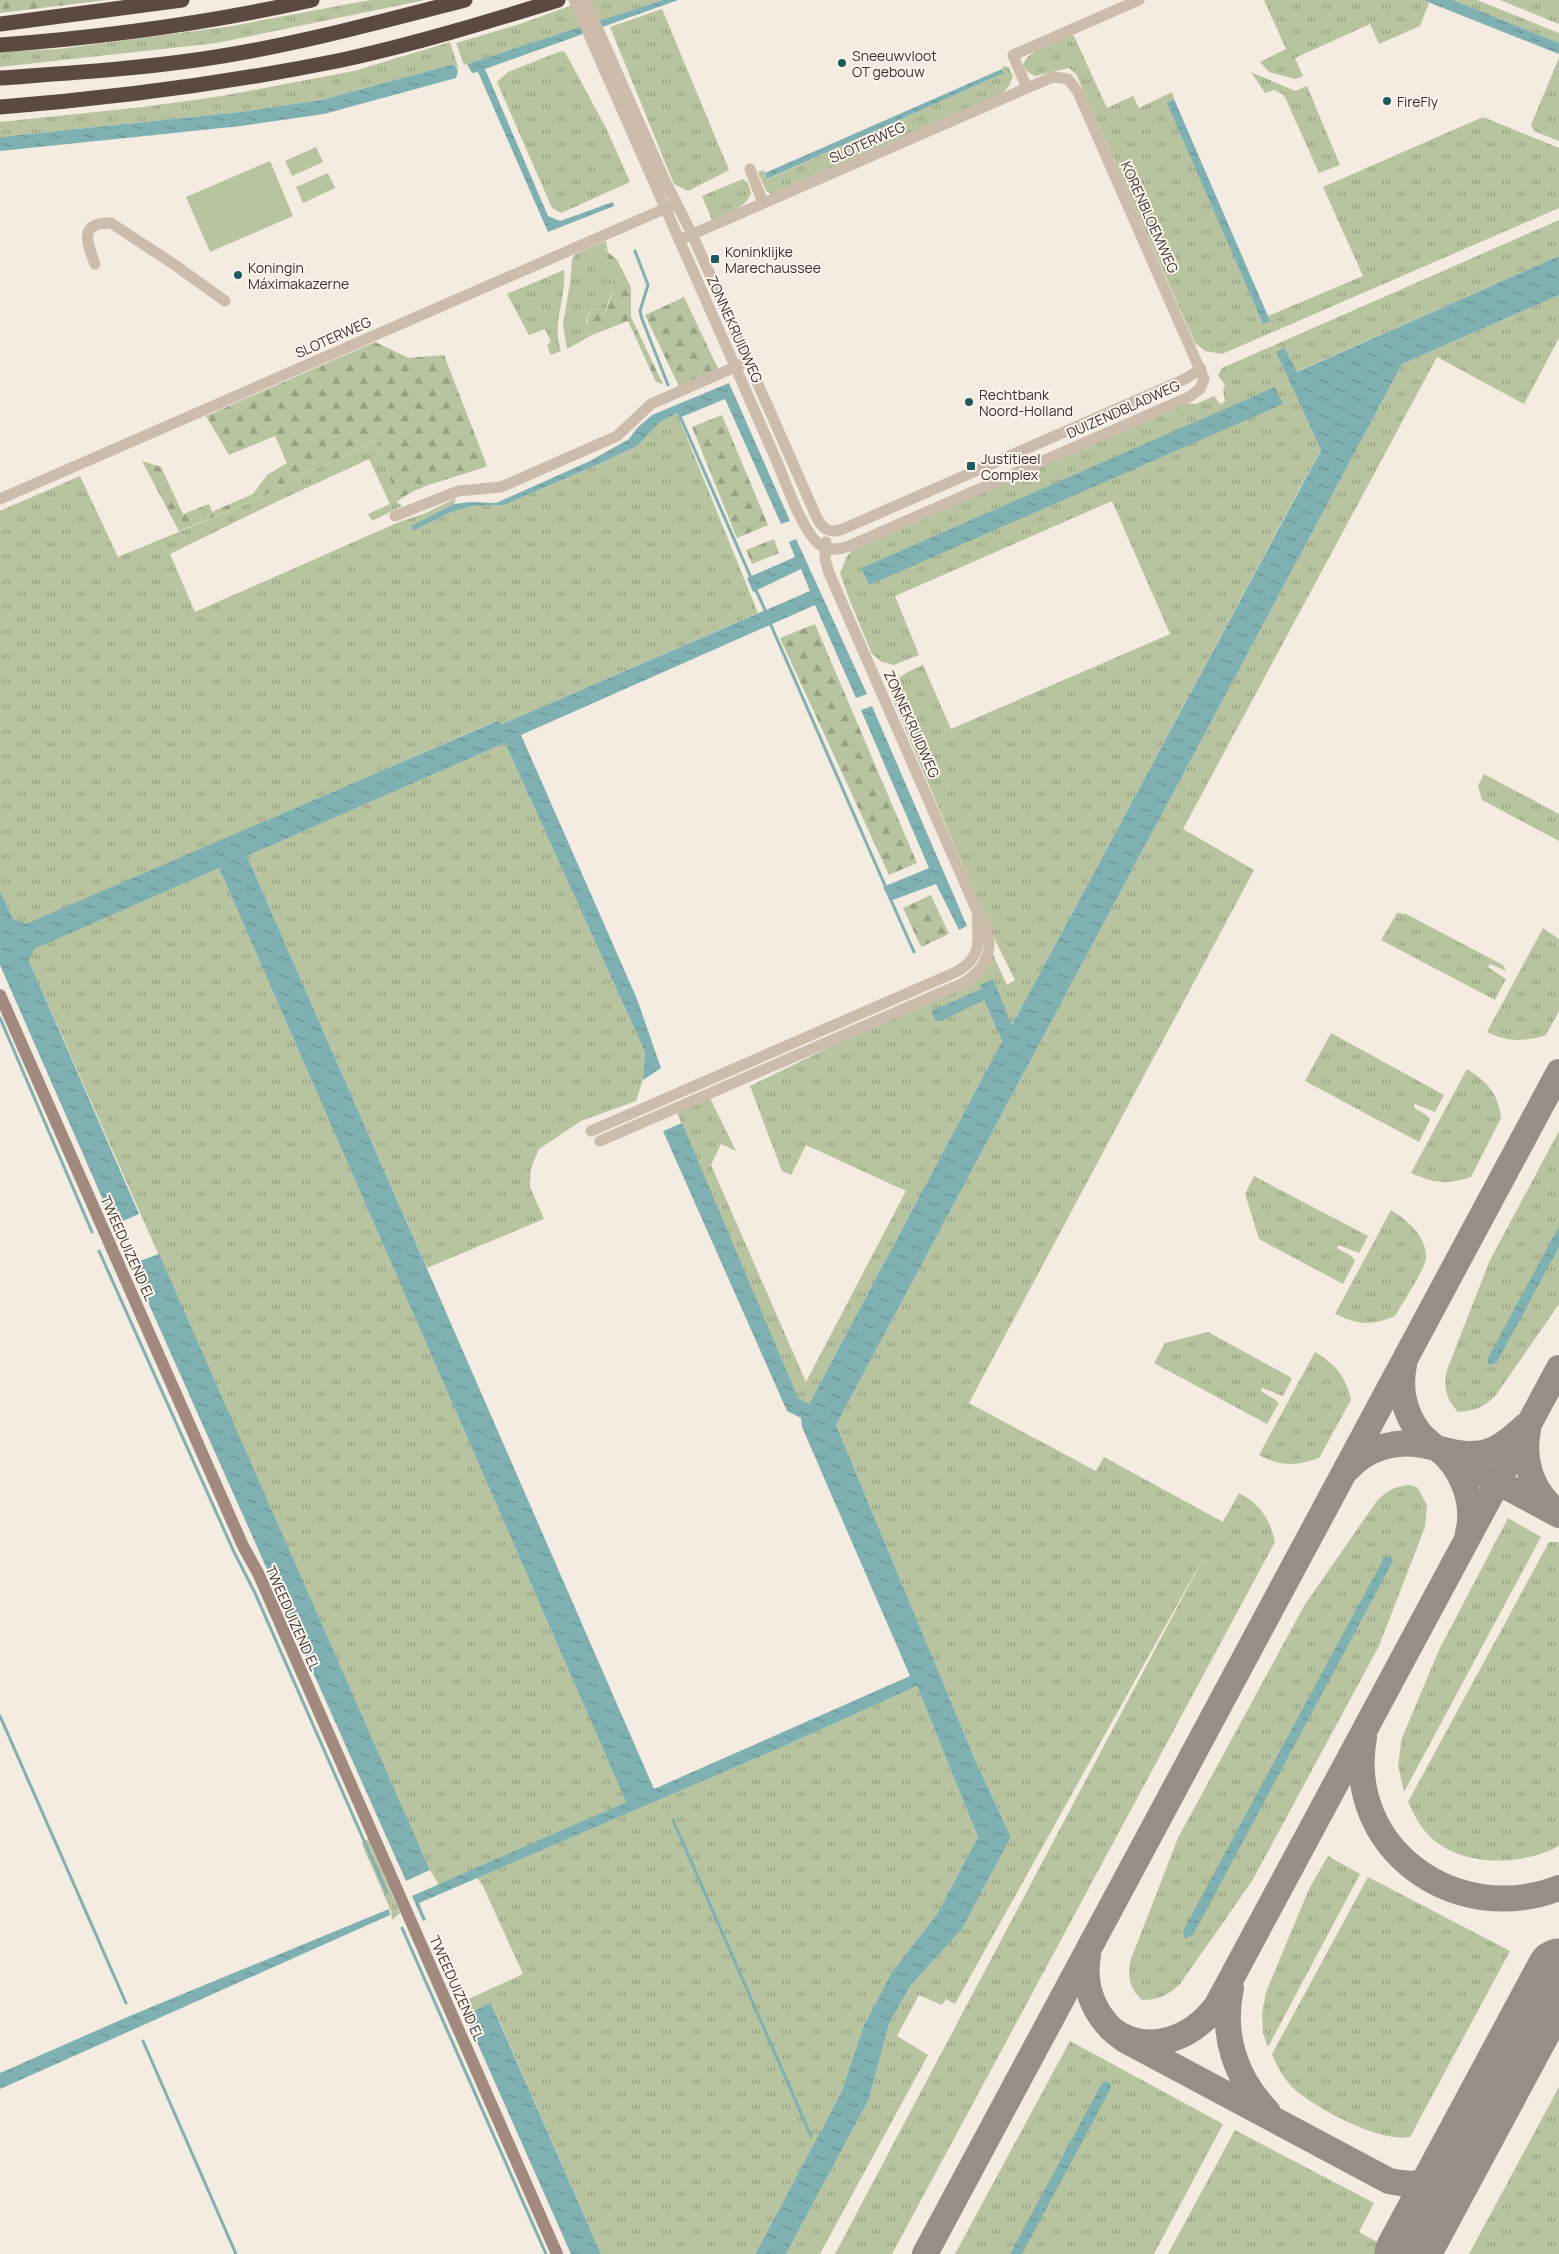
<svg xmlns="http://www.w3.org/2000/svg" width="1559" height="2254" font-family="Manrope,sans-serif">
  <style>
    .grass { fill: url(#grass-tufts); fill-rule: evenodd }
    .forest { fill: url(#forest-firs) }
    .pitch { fill: #b8c4a0 }
    .water { fill: url(#water-ripples) }
    .lines { fill: none; stroke-linecap: round; stroke-linejoin: round }
    .stream { stroke: #7fb0b2; stroke-width: 3 }
    .taxiway { stroke: #988e86; stroke-width: 26 }
    .runway { stroke: #988e86; stroke-width: 65 }
    .street { stroke: #cdbbac; stroke-width: 11 }
    .secondary { stroke: #a18a7d; stroke-width: 12 }
    .highway { stroke: #5c4a42; stroke-width: 15 }
    .poi-dot { fill: #1f5a5e; stroke: #fbf5ee; stroke-width: 2 }
    .labels { text-anchor: middle; dominant-baseline: central; stroke-width: 4; stroke-linejoin: round; paint-order: stroke }
    .poi-label { font-size: 14px; fill: #3b302b; stroke: #fbf5ee; text-anchor: start }
    .street-label { font-size: 14px; fill: #3b302b; stroke: #fbf5ee }
  </style>
  <defs>
    <pattern id="grass-tufts" width="24" height="20" patternUnits="userSpaceOnUse" patternTransform="scale(1.25)"><rect width="24" height="20" fill="#b8c4a0"/><path d="M3 7l-1-3M5 7V3M7 7l1-3M15 17l-1-3M17 17v-4M19 17l1-3" fill="none" stroke="#97a083"/></pattern>
    <pattern id="forest-firs" width="22" height="20" patternUnits="userSpaceOnUse" patternTransform="scale(1.25)"><rect width="22" height="20" fill="#b8c4a0"/><path d="M5 1l3.5 6h-7zM16 11l3.5 6h-7z" fill="#97a083"/></pattern>
    <pattern id="water-ripples" width="26" height="14" patternUnits="userSpaceOnUse" patternTransform="scale(1.25)"><rect width="26" height="14" fill="#7fb0b2"/><path d="M2 4q2-2 4 0t4 0M15 11q2-2 4 0t4 0" fill="none" stroke="#699091"/></pattern>
  </defs>
  <rect width="100%" height="100%" fill="#f4ebe1"/>
  <path class="grass" d="M 370,0 L 425,0 L 217,43 L 0,67 L 0,52 L 59,49 L 232,26 Z
    M 586,0 L 663,0 L 464,65 L 456,43 L 523,23 Z
    M 1264,0 L 1423,0 L 1429,3 L 1420,26 L 1379,44 L 1370,24 L 1295,58 L 1303,76 L 1295,79 L 1269,72 L 1260,62 L 1286,49 Z
    M 1453,0 L 1477,0 L 1559,33 L 1559,43 Z
    M 1500,0 L 1559,0 L 1559,24 Z
    M 662,9 L 729,170 L 688,191 L 674,184 L 610,27 Z
    M 1071,35 L 1074,36 L 1107,108 L 1133,96 L 1139,108 L 1172,92 L 1174,99 L 1168,103 L 1263,324 L 1271,322 L 1268,316 L 1363,276 L 1323,187 L 1483,117 L 1559,148 L 1559,208 L 1222,354 L 1205,351 L 1195,343 L 1076,74 L 1069,68 L 1035,76 C 1031,74 1025,71 1024,66 C 1021,53 1061,39 1071,35 Z
    M 450,42 L 459,70 L 454,64 L 321,100 L 240,112 L 0,137 L 0,122 L 143,107 L 222,96 L 354,71 Z
    M 561,51 L 565,52 L 606,128 L 630,182 L 561,213 L 552,208 L 497,82 L 508,72 Z
    M 1559,58 L 1559,141 L 1534,131 L 1531,125 Z
    M 1005,66 L 1009,68 L 1013,76 L 1009,86 L 1003,93 L 771,194 L 766,191 L 758,172 L 764,170 L 768,179 L 1004,73 L 1002,67 Z
    M 1251,72 L 1295,91 L 1307,86 L 1340,165 L 1319,173 L 1284,95 L 1274,90 L 1265,93 Z
    M 743,179 L 748,183 L 751,193 C 745,209 727,213 712,220 L 702,196 Z
    M 1559,220 L 1559,256 L 1296,372 L 1284,347 L 1276,352 L 1321,449 L 1012,1025 L 981,989 L 932,1011 L 942,1021 L 984,1000 L 1002,1041 L 803,1415 L 677,1113 L 710,1098 L 736,1151 L 721,1144 L 711,1165 L 806,1382 L 906,1191 L 806,1145 L 791,1175 L 782,1171 L 750,1086 L 844,1040 L 970,985 L 978,977 L 991,950 L 1007,985 L 1015,980 L 993,936 L 892,698 C 892,676 906,673 923,665 L 951,729 L 1170,634 L 1112,501 L 895,596 L 919,655 L 894,665 L 882,662 L 872,654 L 848,596 L 840,573 L 847,556 L 856,547 L 1186,403 L 1196,404 L 1214,396 L 1220,404 L 1225,402 L 1223,391 L 1225,385 L 1218,375 L 1222,368 ZM 1275,388 L 869,585 L 861,568 Z
    M 606,241 L 608,251 L 602,247 L 611,273 L 614,287 L 605,311 L 594,308 L 589,313 L 586,321 L 592,335 L 567,349 L 563,325 L 570,283 L 572,260 L 575,254 Z
    M 564,270 C 567,298 551,323 561,351 L 551,355 L 547,345 L 551,342 L 545,329 L 529,335 L 507,294 Z
    M 1559,295 L 1559,338 L 1524,404 L 1437,357 L 1183,829 L 1254,870 L 969,1403 L 1096,1471 L 1104,1457 L 1223,1522 L 1239,1493 C 1260,1504 1270,1519 1275,1542 L 892,2254 L 835,2254 L 1206,1553 L 955,2004 L 946,1999 L 942,2005 L 919,1995 L 897,2036 L 928,2055 L 820,2254 L 786,2254 L 869,2099 L 889,2024 L 911,1985 L 962,1929 L 1011,1837 L 976,1762 L 836,1425 L 1402,364 Z
    M 677,413 L 758,613 L 502,724 L 496,721 L 26,925 L 13,919 L 0,891 L 0,511 L 80,476 L 118,557 L 258,499 L 294,478 L 378,440 L 397,502 L 402,506 L 372,521 L 368,514 L 390,504 L 369,459 L 276,502 L 170,554 L 195,612 L 399,522 L 426,513 L 456,498 L 454,504 L 411,526 L 413,531 L 449,513 L 472,506 L 504,505 L 601,463 L 637,446 L 660,422 Z
    M 505,743 L 645,1052 L 643,1080 L 636,1101 L 581,1121 L 539,1149 L 531,1168 L 530,1187 L 544,1219 L 427,1268 L 247,856 Z
    M 1484,774 L 1559,814 L 1559,841 L 1482,800 L 1478,786 Z
    M 219,868 L 626,1802 L 439,1885 L 430,1870 L 29,961 L 33,949 Z
    M 1397,913 L 1406,914 L 1503,965 L 1506,971 L 1490,964 L 1488,967 L 1506,979 L 1495,1000 L 1381,940 Z
    M 1543,928 L 1559,939 L 1559,1011 L 1546,1035 C 1524,1042 1507,1042 1487,1032 Z
    M 1331,1033 L 1444,1095 L 1435,1112 L 1415,1104 L 1413,1107 L 1426,1115 L 1430,1120 L 1419,1142 L 1305,1081 Z
    M 1467,1069 C 1487,1082 1498,1092 1501,1118 L 1471,1177 C 1446,1185 1434,1183 1411,1173 Z
    M 1559,1131 L 1559,1304 L 1496,1395 C 1484,1407 1475,1411 1458,1412 C 1446,1399 1443,1387 1447,1370 L 1490,1260 Z
    M 1254,1176 L 1368,1236 L 1359,1253 L 1339,1245 L 1337,1248 L 1351,1256 L 1355,1261 L 1343,1284 L 1259,1239 L 1245,1194 Z
    M 1391,1210 C 1407,1220 1427,1236 1426,1258 C 1426,1267 1401,1306 1395,1316 C 1370,1326 1360,1325 1335,1314 Z
    M 1208,1332 L 1292,1378 L 1283,1396 L 1262,1388 L 1261,1391 L 1274,1399 L 1279,1403 L 1267,1424 L 1154,1363 L 1165,1343 Z
    M 1315,1352 C 1335,1364 1346,1376 1351,1400 L 1319,1458 C 1296,1466 1282,1467 1259,1455 Z
    M 1409,1485 L 1417,1487 L 1427,1505 L 1425,1527 L 1379,1646 L 1252,1881 L 1180,1984 C 1168,1995 1159,2000 1142,2000 C 1129,1988 1127,1975 1131,1959 L 1178,1838 L 1304,1606 L 1376,1502 C 1386,1491 1393,1487 1409,1485 Z
    M 1508,1518 L 1541,1537 L 1404,1792 L 1398,1765 L 1402,1738 L 1439,1650 Z
    M 1549,1542 L 1559,1542 L 1559,1846 C 1518,1868 1450,1868 1421,1826 C 1416,1819 1412,1810 1408,1802 Z
    M 917,1686 L 978,1837 L 937,1914 L 892,1972 L 864,2025 L 841,2093 L 755,2254 L 601,2254 L 492,2004 L 465,2015 L 460,2003 L 523,1974 L 483,1886 L 477,1878 L 789,1744 Z
    M 368,1839 L 400,1913 L 392,1920 L 391,1911 L 362,1844 Z
    M 1328,1856 L 1360,1874 L 1268,2047 L 1263,2033 L 1262,2014 L 1266,1992 L 1309,1889 Z
    M 1368,1877 L 1510,1951 L 1410,2137 C 1380,2143 1314,2108 1292,2087 C 1283,2077 1277,2067 1272,2054 Z
    M 1070,2041 L 1223,2124 L 1154,2254 L 955,2254 Z
    M 1559,2087 L 1559,2254 L 1469,2254 Z
    M 1235,2130 L 1374,2203 L 1359,2232 L 1399,2254 L 1168,2254 Z"/>
  <path class="forest" d="M 0,0 L 107,0 L 0,13 Z
    M 602,247 L 617,260 L 631,287 L 631,317 L 663,384 L 656,382 L 628,321 L 592,335 C 586,324 585,317 594,308 L 606,311 C 615,285 619,280 598,260 L 598,249 Z
    M 684,297 L 722,377 L 683,395 L 645,315 Z
    M 375,342 L 409,358 L 444,355 L 487,466 C 461,477 417,484 397,502 L 378,440 L 294,478 L 258,499 L 179,531 L 142,461 L 161,467 L 183,514 L 209,504 L 212,512 L 253,494 L 267,475 L 287,463 L 275,436 L 229,455 L 206,416 Z
    M 722,415 L 768,525 L 737,538 L 692,427 Z
    M 774,539 L 779,553 L 752,564 L 746,550 Z
    M 815,624 L 917,863 L 889,875 L 780,638 Z
    M 931,895 L 949,934 L 921,947 L 903,908 Z"/>
  <path class="pitch" d="M 316,147 L 323,162 L 292,176 L 285,161 Z
    M 270,161 L 293,216 L 210,252 L 186,197 Z
    M 328,173 L 335,188 L 303,203 L 296,187 Z"/>
  <path class="water" d="M 663,0 L 678,0 L 485,69 L 548,216 L 560,221 L 613,202 L 614,206 L 548,232 L 478,72 L 472,73 L 467,64 Z
    M 1423,0 L 1453,0 L 1559,43 L 1559,54 Z
    M 454,64 L 458,71 L 456,78 L 324,114 L 241,126 L 0,151 L 0,137 L 240,112 L 321,100 Z
    M 1002,69 L 1004,73 L 767,179 L 765,173 Z
    M 1174,99 L 1268,316 L 1271,322 L 1263,324 L 1167,103 Z
    M 1559,256 L 1559,295 L 1402,364 L 836,1425 L 976,1762 L 1011,1837 L 962,1929 L 911,1985 L 889,2024 L 869,2099 L 786,2254 L 755,2254 L 841,2093 L 864,2025 L 892,1972 L 937,1914 L 978,1837 L 917,1686 L 789,1744 L 419,1903 L 426,1920 L 423,1921 L 412,1896 L 626,1802 L 219,868 L 34,949 L 29,961 L 139,1214 L 114,1225 L 0,965 L 0,891 L 13,919 L 26,924 L 497,721 L 502,724 L 810,591 L 801,569 L 753,592 L 747,578 L 795,557 L 789,542 L 796,539 L 867,694 L 856,698 L 815,605 L 521,735 L 637,999 L 661,1068 L 643,1080 L 645,1052 L 505,743 L 247,856 L 654,1789 L 910,1676 L 802,1427 L 801,1418 L 787,1411 L 663,1131 L 682,1123 L 798,1398 L 809,1404 L 1002,1041 L 984,1000 L 942,1021 L 936,1021 L 931,1011 L 981,989 L 980,985 L 993,979 L 1012,1025 L 1321,450 L 1276,352 L 1284,347 L 1297,372 Z
    M 729,383 L 790,521 L 781,524 L 725,399 L 679,418 L 677,413 L 660,422 L 637,446 L 601,463 L 504,505 L 472,506 L 449,513 L 413,531 L 411,526 L 454,504 L 470,502 L 496,503 L 590,461 L 629,439 L 637,428 L 652,415 Z
    M 1275,387 L 1283,404 L 869,585 L 861,568 Z
    M 872,706 L 967,926 L 959,930 L 936,884 L 890,901 L 883,887 L 929,868 L 861,710 Z
    M 1559,1226 L 1559,1247 L 1497,1362 L 1491,1365 L 1488,1363 L 1488,1358 Z
    M 159,1254 L 430,1870 L 406,1881 L 131,1264 Z
    M 1385,1556 L 1392,1558 L 1393,1561 L 1193,1935 L 1185,1939 L 1183,1931 Z
    M 389,1909 L 390,1915 L 0,2089 L 0,2073 L 132,2015 Z
    M 491,2003 L 601,2254 L 571,2254 L 465,2015 Z
    M 1105,2081 L 1110,2083 L 1111,2088 L 1022,2254 L 1010,2254 L 1102,2083 Z"/>
  <g class="lines">
    <path class="stream" d="M 635,251 L 648,285 L 640,311 L 642,319 L 668,385
      M 679,414 L 752,580
      M 755,588 L 766,612
      M 770,623 L 887,890
      M 890,898 L 914,952
      M 0,1018 L 92,1232
      M 99,1251 L 234,1552 L 255,1593 L 387,1893
      M 0,1716 L 126,2003
      M 673,1820 L 811,2136
      M 402,1928 L 546,2254
      M 143,2041 L 236,2254"/>
    <path class="taxiway" d="M 1404,1365 C 1399,1388 1404,1412 1418,1431 C 1426,1442 1438,1448 1447,1457 C 1465,1477 1475,1506 1468,1533
      M 1528,1430 C 1522,1459 1531,1489 1553,1508
      M 1447,1455 L 1559,1515
      M 1348,1469 C 1366,1448 1395,1440 1422,1445 C 1444,1449 1467,1459 1490,1451 C 1503,1446 1514,1436 1525,1426
      M 1364,1737 C 1344,1849 1456,1928 1559,1888
      M 1088,1955 C 1082,1990 1096,2020 1125,2040 L 1389,2181 C 1421,2188 1437,2182 1459,2158
      M 1231,1988 C 1221,2034 1235,2078 1268,2112
      M 1110,2028 C 1147,2057 1192,2039 1217,2005 L 1559,1368
      M 925,2254 L 1559,1072"/>
    <path class="runway" d="M 1407,2254 L 1559,1971"/>
    <path class="street" d="M 574,0 L 601,62 L 778,464 C 786,483 806,543 826,548 C 834,551 842,548 849,546 L 1189,397 L 1200,389 L 1204,379 L 1078,92 L 1068,79 L 1053,77 L 1027,88 L 679,240
      M 585,0 L 666,183 L 692,234 L 816,516 C 822,529 829,534 843,529 L 1185,379 L 1201,369
      M 1027,88 L 1013,55 L 1139,0
      M 750,169 L 763,203
      M 95,264 C 87,243 78,222 111,223 L 175,265 L 225,301
      M 0,499 L 671,206
      M 395,516 L 458,491 L 501,487 L 617,436 L 651,404 L 742,364
      M 591,1131 L 956,972 C 981,958 979,944 977,918
      M 600,1141 L 961,984 C 992,967 997,940 977,911 L 829,573 L 825,559 L 826,542"/>
    <path class="secondary" d="M 0,995 L 243,1546 L 258,1573 L 557,2254"/>
    <path class="highway" d="M 0,24 L 182,0
      M 0,45 C 105,37 209,23 312,0
      M 0,78 C 68,73 136,69 203,59 C 292,46 379,22 465,0
      M 0,107 C 115,98 229,83 342,60 C 415,44 487,22 558,0"/>
  </g>
  <g class="poi-dot">
    <circle cx="842" cy="63" r="5"/>
    <circle cx="1387" cy="101" r="5"/>
    <rect x="710" y="254" width="10" height="10" rx="2.5"/>
    <circle cx="238" cy="275" r="5"/>
    <circle cx="969" cy="402" r="5"/>
    <rect x="966" y="461" width="10" height="10" rx="2.5"/>
  </g>
  <g class="labels">
    <g class="poi-label">
      <text x="852" y="55">Sneeuwvloot<tspan x="852" dy="16">OT gebouw</tspan></text>
      <text x="1397" y="101">FireFly</text>
      <text x="725" y="251">Koninklijke<tspan x="725" dy="16">Marechaussee</tspan></text>
      <text x="248" y="267">Koningin<tspan x="248" dy="16">Máximakazerne</tspan></text>
      <text x="979" y="394">Rechtbank<tspan x="979" dy="16">Noord-Holland</tspan></text>
      <text x="981" y="458">Justitieel<tspan x="981" dy="16">Complex</tspan></text>
    </g>
    <g class="street-label">
      <text transform="translate(867 142) rotate(-24)">SLOTERWEG</text>
      <text transform="translate(1150 217) rotate(66)">KORENBLOEMWEG</text>
      <text transform="translate(735 329) rotate(66)">ZONNEKRUIDWEG</text>
      <text transform="translate(333 337) rotate(-24)">SLOTERWEG</text>
      <text transform="translate(1123 409) rotate(-24)">DUIZENDBLADWEG</text>
      <text transform="translate(912 724) rotate(66)">ZONNEKRUIDWEG</text>
      <text transform="translate(128 1248) rotate(66)">TWEEDUIZEND EL</text>
      <text transform="translate(293 1618) rotate(66)">TWEEDUIZEND EL</text>
      <text transform="translate(457 1988) rotate(66)">TWEEDUIZEND EL</text>
    </g>
  </g>
</svg>
